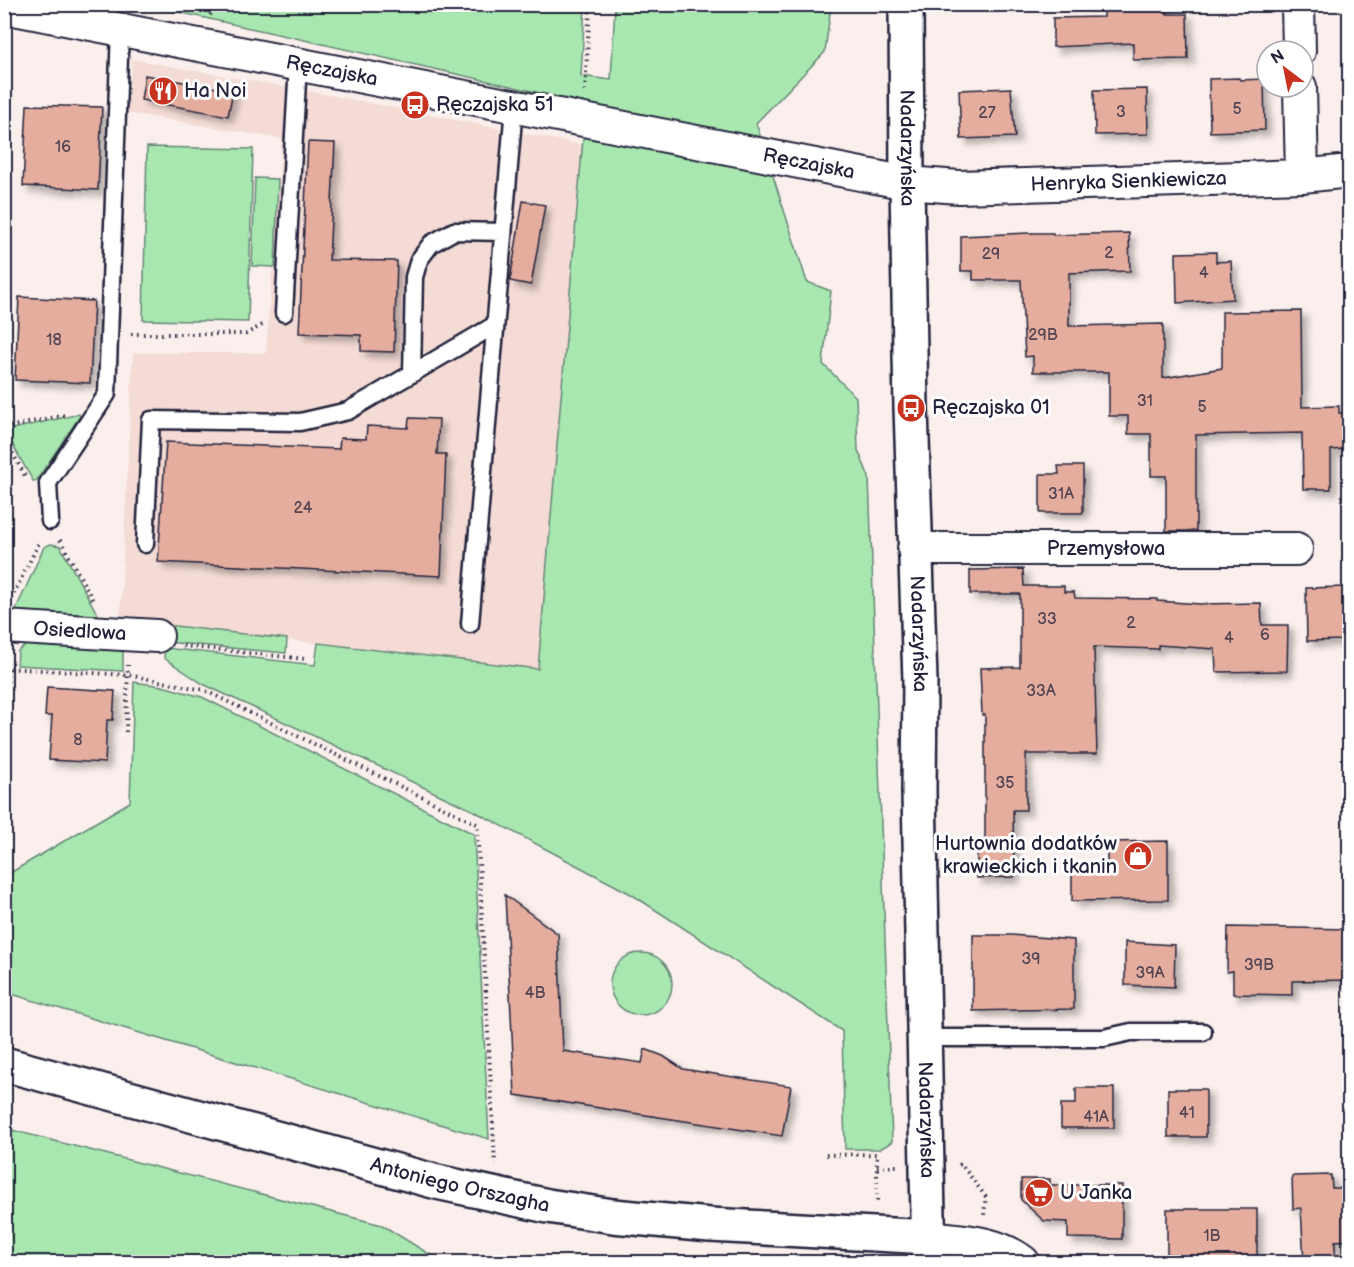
<svg xmlns="http://www.w3.org/2000/svg" width="1354" height="1267" font-family="'Balsamiq Sans',sans-serif">
  <style>
    .built { fill: #f4dbd5 }
    .green { fill: #a8e8b0; stroke: #658576; stroke-width: 1.5 }
    .building { fill: #e5ad9e; stroke: #22223b; stroke-width: 1.5; filter: url(#shadow) }
    .lines { fill: none; stroke-linecap: round; stroke-linejoin: round }
    .lane-casing { stroke: #22223b; stroke-width: 21 }
    .street-casing { stroke: #22223b; stroke-width: 36 }
    .secondary-casing { stroke: #22223b; stroke-width: 38 }
    .path { stroke: #22223b; stroke-width: 4; stroke-dasharray: 1.5 4.5; stroke-linecap: butt }
    .lane { stroke: #fff; stroke-width: 16 }
    .street { stroke: #fff; stroke-width: 32 }
    .secondary { stroke: #fff; stroke-width: 33 }
    .labels { text-anchor: middle; dominant-baseline: central; stroke-width: 6; stroke-linejoin: round; paint-order: stroke }
    .number-label { font-size: 16px; fill: #534554 }
    .street-label { font-size: 20px; fill: #22223b; stroke: #fff }
    .poi-label { font-size: 20px; fill: #22223b; stroke: #fff; text-anchor: start }
  </style>
  <defs>
    <filter id="shadow"><feDropShadow dx="5.5" dy="5.5" stdDeviation="3" flood-color="#0004"/></filter>
  </defs>
  <rect width="100%" height="100%" fill="#faefec"/>
  <filter id="ink" filterUnits="userSpaceOnUse"><feTurbulence type="fractalNoise" baseFrequency=".0167" numOctaves="2"/><feDisplacementMap in="SourceGraphic" scale="12" xChannelSelector="R" yChannelSelector="G"/><feConvolveMatrix kernelMatrix="1 2 1 2 8 2 1 2 1" color-interpolation-filters="sRGB"/></filter>
  <g filter="url(#ink)">
    <path class="built" d="M 132,59 L 340,97 L 583,145 L 538,669 L 120,621 L 133,353 L 266,353 L 282,139 L 127,113 Z"/>
    <path class="green" d="M 147,5 L 585,5 L 581,76 L 611,80 L 615,5 L 831,5 L 825,52 L 756,123 L 807,282 L 831,291 L 823,364 L 856,397 L 858,450 L 869,477 L 892,1142 L 880,1149 L 845,1149 L 842,1031 L 631,894 L 472,810 L 203,684 L 164,658 L 165,648 L 315,665 L 318,643 L 538,669 L 586,103 Z
      M 147,147 L 253,149 L 248,322 L 143,320 Z
      M 255,178 L 278,179 L 275,267 L 252,266 Z
      M 79,414 L 80,416 L 36,481 L 33,481 L 6,433 L 8,430 Z
      M 51,544 L 60,546 L 100,619 L 13,616 L 44,547 Z
      M 166,625 L 287,639 L 286,653 L 166,642 Z
      M 29,643 L 123,649 L 123,671 L 17,665 L 18,651 Z
      M 134,682 L 162,686 L 202,697 L 474,834 L 489,1139 L 5,992 L 5,876 L 130,802 Z
      M610 984a31 31 0 1 1 62 0a31 31 0 1 1-62 0Z
      M 4,1128 L 382,1225 L 442,1262 L 5,1262 Z"/>
    <path class="building" d="M 1104,4 L 1167,4 L 1167,14 L 1187,14 L 1188,59 L 1133,60 L 1133,43 L 1053,47 L 1053,18 L 1104,17 Z
      M 145,75 L 233,91 L 228,116 L 141,100 Z
      M 1239,78 L 1240,80 L 1264,79 L 1265,130 L 1210,132 L 1209,79 Z
      M 1011,88 L 1015,137 L 961,139 L 959,90 Z
      M 1147,89 L 1148,134 L 1095,135 L 1094,90 Z
      M 27,105 L 102,107 L 98,190 L 23,186 Z
      M 308,142 L 335,143 L 329,260 L 397,261 L 394,352 L 361,351 L 361,335 L 299,333 Z
      M 523,201 L 545,205 L 531,285 L 510,281 Z
      M 1030,233 L 1053,233 L 1053,235 L 1129,233 L 1130,271 L 1069,273 L 1069,326 L 1163,324 L 1163,378 L 1222,368 L 1222,312 L 1301,311 L 1302,407 L 1339,406 L 1339,413 L 1343,413 L 1344,449 L 1331,450 L 1331,489 L 1303,489 L 1302,433 L 1196,435 L 1196,531 L 1166,531 L 1166,476 L 1151,476 L 1151,434 L 1128,434 L 1128,416 L 1109,416 L 1109,372 L 1033,372 L 1033,356 L 1025,357 L 1021,280 L 973,280 L 973,271 L 961,271 L 961,236 Z
      M 1216,252 L 1216,262 L 1231,261 L 1233,299 L 1177,303 L 1176,253 Z
      M 19,297 L 94,301 L 90,383 L 15,380 Z
      M 409,418 L 439,419 L 437,454 L 446,454 L 441,576 L 158,562 L 166,442 L 339,449 L 340,438 L 366,439 L 367,426 L 408,428 Z
      M 1058,466 L 1083,466 L 1083,513 L 1040,513 L 1040,474 L 1059,474 Z
      M 1023,569 L 1024,586 L 1064,586 L 1064,592 L 1074,592 L 1075,598 L 1157,599 L 1157,601 L 1200,604 L 1261,603 L 1262,625 L 1288,625 L 1287,671 L 1216,672 L 1215,649 L 1158,645 L 1158,649 L 1094,647 L 1097,754 L 1026,754 L 1026,810 L 1013,810 L 1014,877 L 977,878 L 977,845 L 985,845 L 985,715 L 982,715 L 980,668 L 1020,667 L 1020,594 L 970,594 L 970,570 Z
      M 1346,587 L 1343,640 L 1307,641 L 1306,588 Z
      M 47,687 L 115,691 L 113,720 L 107,720 L 105,763 L 49,760 L 52,716 L 45,716 Z
      M 1168,841 L 1168,900 L 1072,901 L 1072,872 L 1107,871 L 1107,842 Z
      M 505,895 L 558,934 L 563,1051 L 642,1063 L 645,1049 L 663,1056 L 683,1069 L 791,1086 L 782,1136 L 515,1095 Z
      M 1228,927 L 1350,929 L 1350,980 L 1292,981 L 1292,995 L 1233,994 L 1233,971 L 1227,972 Z
      M 973,935 L 1011,935 L 1074,940 L 1074,1009 L 973,1011 Z
      M 1125,942 L 1175,945 L 1174,987 L 1125,985 Z
      M 1076,1088 L 1114,1088 L 1114,1128 L 1061,1128 L 1061,1104 L 1076,1104 Z
      M 1168,1089 L 1206,1089 L 1206,1137 L 1168,1137 Z
      M 1331,1175 L 1332,1188 L 1350,1188 L 1350,1240 L 1335,1241 L 1335,1263 L 1304,1263 L 1301,1208 L 1293,1209 L 1292,1176 Z
      M 1021,1179 L 1050,1179 L 1050,1185 L 1122,1185 L 1122,1239 L 1068,1238 L 1068,1222 L 1044,1221 L 1021,1200 Z
      M 1167,1209 L 1257,1209 L 1257,1263 L 1167,1263 Z"/>
    <g class="lines">
      <g class="lane-casing">
        <path id="lane" d="M 284,313 L 298,64
          M 412,374 L 414,277 L 419,260 L 431,244 L 454,231 L 503,232
          M 50,521 L 48,483 L 107,394 L 120,29
          M 145,544 L 151,420 L 300,422 L 348,411 L 495,325
          M 470,624 L 514,107
          M 925,1038 L 1104,1038 L 1131,1032 L 1203,1032"/>
      </g>
      <g class="street-casing">
        <g id="street">
          <path d="M 1298,4 L 1299,51"/>
          <path id="s1" d="M 4,7 L 907,183 L 959,187 L 1302,176 L 1350,171"/>
          <path d="M 1300,87 L 1302,176"/>
          <path id="s2" d="M 914,549 L 1296,549"/>
          <path id="s3" d="M 4,627 L 157,636"/>
          <path d="M 929,1237 C 962,1241 996,1241 1023,1262"/>
        </g>
      </g>
      <g class="secondary-casing">
        <g id="secondary">
          <path id="s4" d="M 906,4 L 907,183 L 911,408 L 920,681 L 919,792 L 929,1262"/>
          <path id="s5" d="M 4,1064 L 437,1182 L 548,1206 L 613,1216 L 710,1225 L 929,1237"/>
        </g>
      </g>
      <path class="path" d="M 210,15 L 219,4
        M 585,91 L 590,4
        M 131,334 L 246,334 L 264,324
        M 4,428 L 65,415
        M 4,437 L 25,476
        M 60,540 L 94,602
        M 11,599 L 40,541
        M 183,646 L 305,659
        M 4,668 L 128,675 L 204,690 L 477,824 L 495,1164
        M 126,732 L 128,665
        M 4,760 L 8,668
        M 826,1155 L 877,1154 L 877,1205
        M 959,1165 L 961,1164 L 986,1197 L 984,1215
        M 877,1167 L 897,1166"/>
      <use href="#lane" class="lane"/>
      <use href="#street" class="street"/>
      <use href="#secondary" class="secondary"/>
    </g>
  </g>
  <defs>
    <g id="restaurant-disc" transform="scale(1.5)"><circle r="9.5" fill="#c8321e" stroke="#fff"/><path d="M-5-6h1v4h1v-4h1v4h1v-4h1v5L-1.5 .5V6h-2V.5L-5-1ZM5-6V6H3V1.5H1.5Q1.5-4 5-6Z" fill="#fff"/></g>
    <g id="bus-disc" transform="scale(1.5)"><circle r="9.5" fill="#c8321e" stroke="#fff"/><path d="M-5-6H5V4H4V6H2V4H-2V6H-4V4H-5ZM-3.5-4V0h7V-4ZM-3.5 1.2v1.5H-2V1.2ZM2 1.2v1.5H3.5V1.2Z" fill="#fff"/></g>
    <g id="shop-disc" transform="scale(1.5)"><circle r="9.5" fill="#c8321e" stroke="#fff"/><path d="M-5-2.5h2.3a2.7 3.5 0 0 1 5.4 0H5L5.5 6h-11ZM-1.5-2.5h3a1.5 2.3 0 0 0-3 0Z" fill="#fff"/></g>
    <g id="supermarket-disc" transform="scale(1.5)"><circle r="9.5" fill="#c8321e" stroke="#fff"/><path d="M-6-5.5h2.5l.6 2H6L4.5 2H-2.5L-4.4-4H-6ZM-1.5 3.2a1.3 1.3 0 1 0 .1 0ZM3 3.2a1.3 1.3 0 1 0 .1 0Z" fill="#fff"/></g>
  </defs>
  <g fill-rule="evenodd">
    <use href="#restaurant-disc" x="163" y="91"/>
    <use href="#bus-disc" x="415" y="105"/>
    <use href="#bus-disc" x="911" y="408"/>
    <use href="#shop-disc" x="1138" y="856"/>
    <use href="#supermarket-disc" x="1039" y="1193"/>
  </g>
  <g class="labels">
    <g class="number-label">
      <text x="1237" y="109">5</text>
      <text x="1121" y="112">3</text>
      <text x="987" y="113">27</text>
      <text x="63" y="147">16</text>
      <text x="1109" y="253">2</text>
      <text x="991" y="254">29</text>
      <text x="1204" y="273">4</text>
      <text x="1043" y="335">29B</text>
      <text x="54" y="340">18</text>
      <text x="1145" y="401">31</text>
      <text x="1202" y="407">5</text>
      <text x="1061" y="494">31A</text>
      <text x="303" y="508">24</text>
      <text x="1047" y="619">33</text>
      <text x="1131" y="623">2</text>
      <text x="1265" y="635">6</text>
      <text x="1229" y="638">4</text>
      <text x="1041" y="691">33A</text>
      <text x="78" y="740">8</text>
      <text x="1005" y="783">35</text>
      <text x="1031" y="959">39</text>
      <text x="1259" y="965">39B</text>
      <text x="1150" y="973">39A</text>
      <text x="535" y="993">4B</text>
      <text x="1187" y="1113">41</text>
      <text x="1096" y="1117">41A</text>
      <text x="1212" y="1236">1B</text>
    </g>
    <g class="street-label">
      <text stroke="none"><textPath href="#s1" startOffset="334">Ręczajska</textPath></text>
      <text stroke="none"><textPath href="#s4" startOffset="144">Nadarzyńska</textPath></text>
      <text stroke="none"><textPath href="#s1" startOffset="820">Ręczajska</textPath></text>
      <text stroke="none"><textPath href="#s1" startOffset="1142">Henryka Sienkiewicza</textPath></text>
      <text stroke="none"><textPath href="#s2" startOffset="192">Przemysłowa</textPath></text>
      <text stroke="none"><textPath href="#s3" startOffset="76">Osiedlowa</textPath></text>
      <text stroke="none"><textPath href="#s4" startOffset="630">Nadarzyńska</textPath></text>
      <text stroke="none"><textPath href="#s4" startOffset="1116">Nadarzyńska</textPath></text>
      <text stroke="none"><textPath href="#s5" startOffset="472">Antoniego Orszagha</textPath></text>
    </g>
    <g class="poi-label">
      <text x="184" y="91">Ha Noi</text>
      <text x="436" y="105">Ręczajska 51</text>
      <text x="932" y="408">Ręczajska 01</text>
      <text x="1117" y="844" text-anchor="end">Hurtownia dodatków<tspan x="1117" dy="23">krawieckich i tkanin</tspan></text>
      <text x="1060" y="1193">U Janka</text>
    </g>
  </g>
  <rect width="1354" height="1267" fill="none" stroke="#fff" stroke-width="24"/>
  <rect x="12" y="12" width="1330" height="1243" fill="none" stroke="#22223b" stroke-width="2" filter="url(#ink)"/>
  <g transform="translate(1285 69) rotate(328)"><circle r="28" fill="#ffffff" stroke="#a7a7b1" stroke-width="1.5"/>
  <path d="M0-4.5L10 22L0 15L-10 22Z" fill="#c8321e"/>
  <text y="-9" font-size="16" font-weight="bold" text-anchor="middle" fill="#22223b">N</text>
  </g>
</svg>
